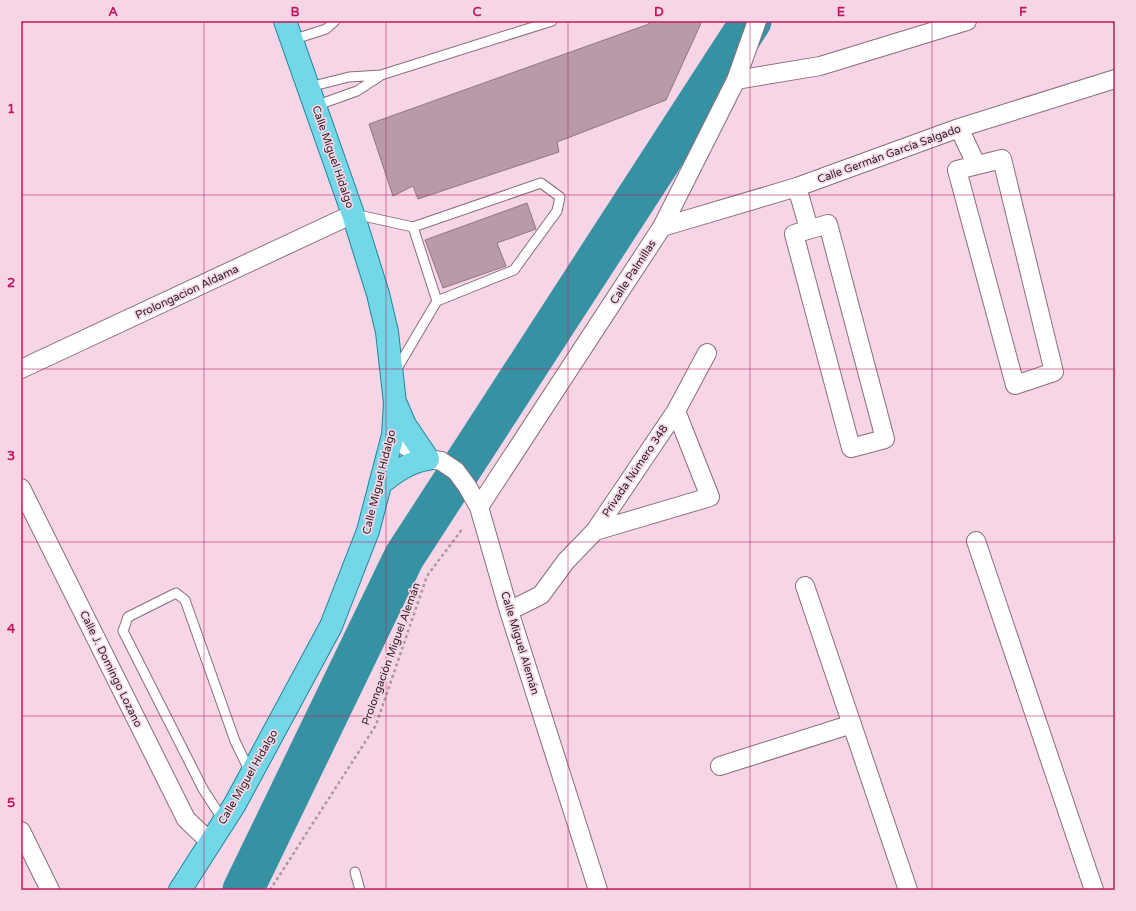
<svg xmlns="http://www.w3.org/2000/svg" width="1136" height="911" font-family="'Varela Round',sans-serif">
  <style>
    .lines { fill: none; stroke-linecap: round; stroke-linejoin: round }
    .river { stroke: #3691a3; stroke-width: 41 }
    .building { fill: #b89baa; stroke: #907583 }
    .lane-casing { stroke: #886d7b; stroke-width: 11 }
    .street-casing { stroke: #886d7b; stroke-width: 20 }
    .primary-casing { stroke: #1c8599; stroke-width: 24 }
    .path { stroke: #ae95a2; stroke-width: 2.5; stroke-dasharray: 3 3; stroke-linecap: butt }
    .lane { stroke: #fff; stroke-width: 9 }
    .street { stroke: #fff; stroke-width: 18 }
    .primary { stroke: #73d7e8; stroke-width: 22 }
    .grid { fill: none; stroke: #c2185b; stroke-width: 1; stroke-opacity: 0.55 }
    .labels { text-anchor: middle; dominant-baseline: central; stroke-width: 3.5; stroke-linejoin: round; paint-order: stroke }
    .street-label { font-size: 11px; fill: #2a1e24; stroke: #f6d6e6 }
    .neatline { fill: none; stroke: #c2185b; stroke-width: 1.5 }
    .grid-label { font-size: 13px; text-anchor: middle; font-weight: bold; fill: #c2185b }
  </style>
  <rect width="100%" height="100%" fill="#f6d6e6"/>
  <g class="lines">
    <path class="river" d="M 243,890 L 404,557 L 751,21"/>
  </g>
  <path class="building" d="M 648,21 L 702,21 L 666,100 L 557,142 L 559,152 L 418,199 L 413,186 L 393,196 L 369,124 L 649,24 Z
    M 527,203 L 536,229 L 497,243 L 506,266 L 443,288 L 425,240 Z"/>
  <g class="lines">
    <g class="lane-casing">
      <path id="lane" d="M 292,40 L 326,29 L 335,21
        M 309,87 L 349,77 L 381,75 L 552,21
        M 315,106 L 357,91 L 380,76
        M 354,214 L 413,227 L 437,301 L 395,372
        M 413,227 L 541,183 L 560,197 L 557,211 L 514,270 L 437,301
        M 223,820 L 203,789 L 123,631 L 128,617 L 176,593 L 185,600 L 235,741 L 250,772
        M 355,872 L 360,890"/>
    </g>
    <g class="street-casing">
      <path id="street" d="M 736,80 L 820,66 L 967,21
        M 959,128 L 976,164
        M 1002,159 L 1054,372 L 1015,385 L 957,170 Z
        M 797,187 L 809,229
        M 828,224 L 885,439 L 851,448 L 794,234 Z
        M 662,227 L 797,187 L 959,128 L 1115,79
        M 21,369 L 353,214
        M 393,435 L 402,444 L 416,453 L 428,459 L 441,461 L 456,471 L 467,486 L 479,507 L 509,611 L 598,890
        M 21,488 L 186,819 L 210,842
        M 479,507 L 662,227 L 736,80 L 757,21
        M 595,531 L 710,497 L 676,411
        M 976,541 L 1094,890
        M 805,586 L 908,890
        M 509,611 L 541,595 L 566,561 L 595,531 L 676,411 L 707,353
        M 720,766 L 852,724
        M 21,831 L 50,890"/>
    </g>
    <g class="primary-casing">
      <path id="primary" d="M 380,484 C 395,472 409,462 428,459 L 405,425 L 396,404
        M 180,890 L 235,804 L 331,626 L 368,531 L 393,435 L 395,403 L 387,332 L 378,294 L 353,214 L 285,21"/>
    </g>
    <path class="path" d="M 270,890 L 376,725 L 427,576 L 463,528"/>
    <use href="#lane" class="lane"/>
    <use href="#street" class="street"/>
    <use href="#primary" class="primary"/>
  </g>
  <path class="grid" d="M 204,21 L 204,890M 386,21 L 386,890M 568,21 L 568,890M 750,21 L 750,890M 932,21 L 932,890M 21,195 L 1115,195M 21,369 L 1115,369M 21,542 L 1115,542M 21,716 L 1115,716"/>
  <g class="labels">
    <g class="street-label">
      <text transform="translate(889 154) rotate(-20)">Calle Germán García Salgado</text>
      <text transform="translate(333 157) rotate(71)">Calle Míguel Hidalgo</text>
      <text transform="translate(633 272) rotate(-57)">Calle Palmillas</text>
      <text transform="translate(187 292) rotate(-25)">Prolongacion Aldama</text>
      <text transform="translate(635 471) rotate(-56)">Privada Número 348</text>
      <text transform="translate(379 482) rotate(-76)">Calle Míguel Hidalgo</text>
      <text transform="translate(520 643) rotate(73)">Calle Miguel Alemán</text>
      <text transform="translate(391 654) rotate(-70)">Prolongación Miguel Alemán</text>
      <text transform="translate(111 669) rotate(64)">Calle J. Domingo Lozano</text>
      <text transform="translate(248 777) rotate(-60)">Calle Míguel Hidalgo</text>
    </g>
  </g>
  <rect width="1136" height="911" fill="none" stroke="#f6d6e6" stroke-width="44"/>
  <rect x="22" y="22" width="1092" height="867" class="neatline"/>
  <g class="grid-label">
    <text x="113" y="16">A</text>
    <text x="295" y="16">B</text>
    <text x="477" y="16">C</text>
    <text x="659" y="16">D</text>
    <text x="841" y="16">E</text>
    <text x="1023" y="16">F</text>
    <text x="11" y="113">1</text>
    <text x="11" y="287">2</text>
    <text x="11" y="460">3</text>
    <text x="11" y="633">4</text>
    <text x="11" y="807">5</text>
  </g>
</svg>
